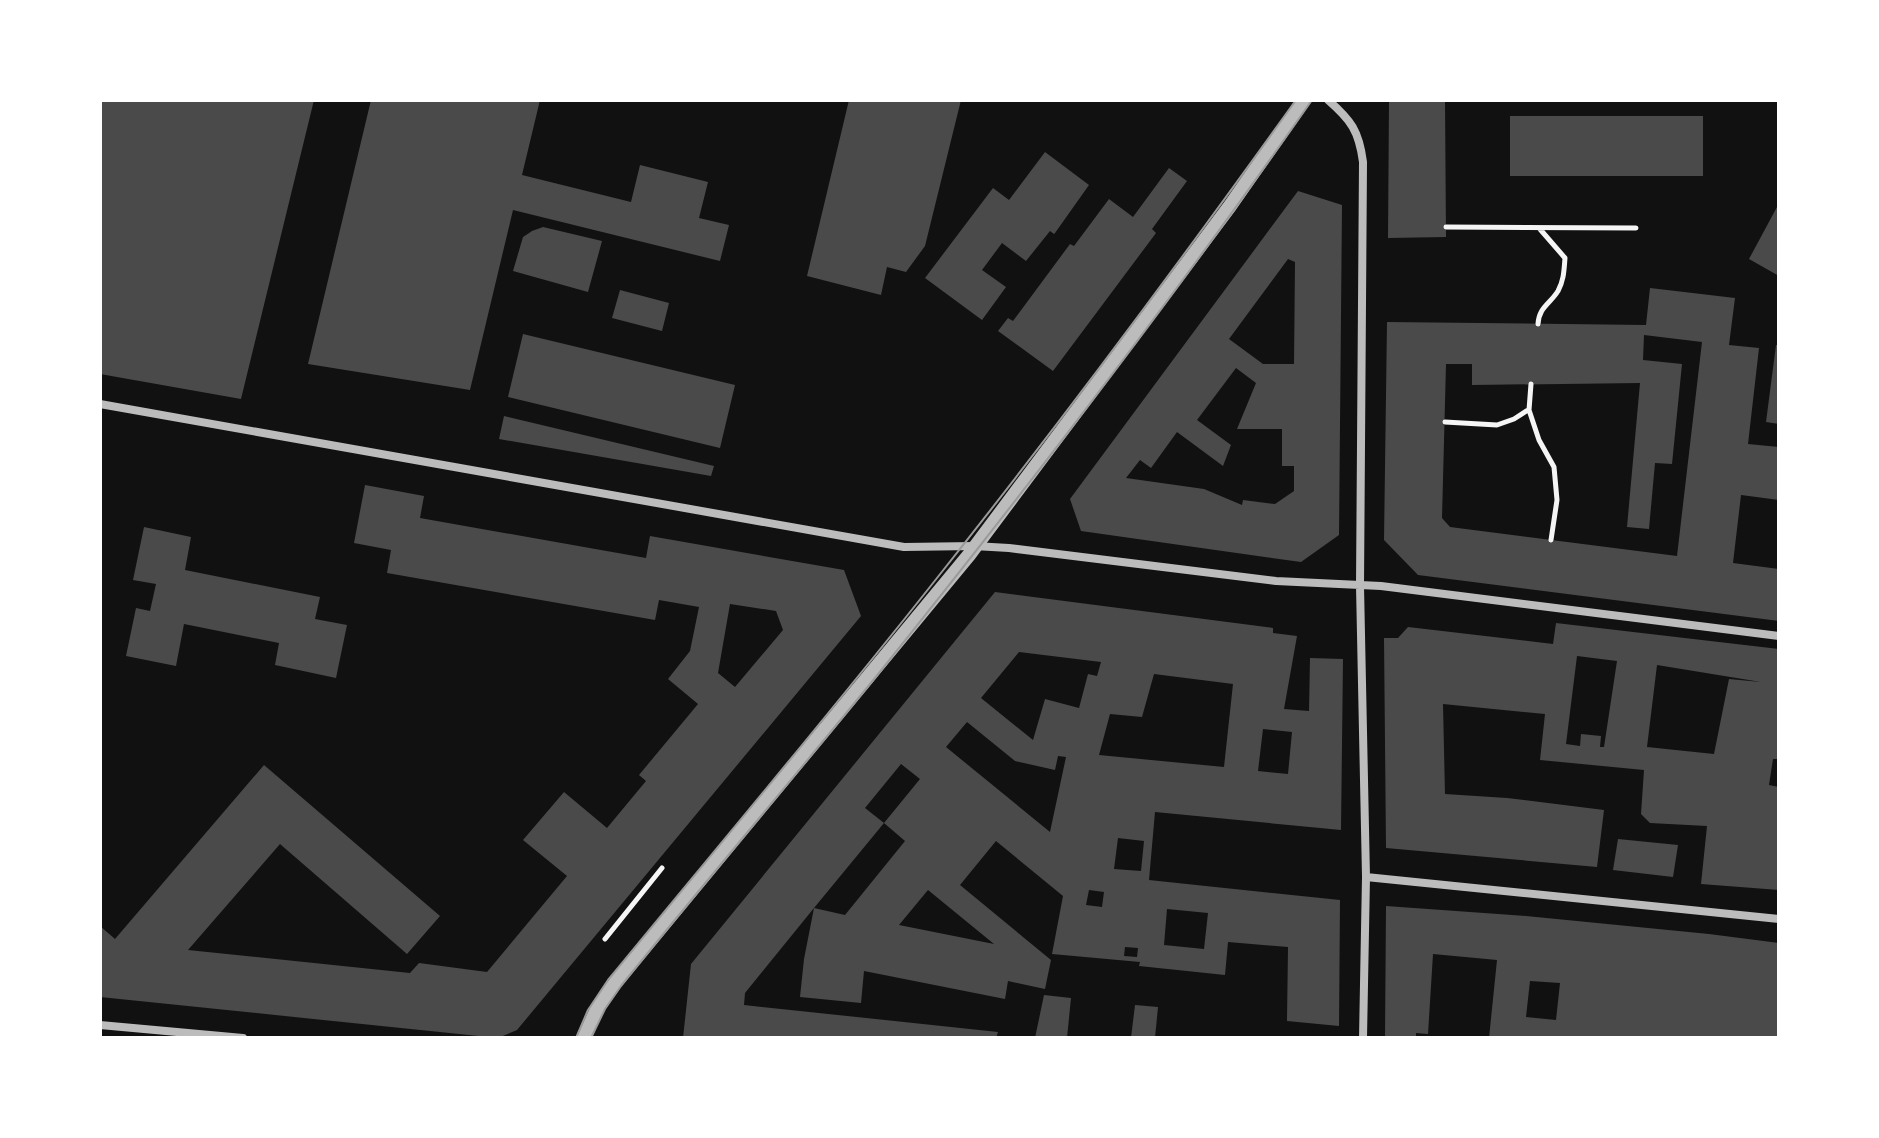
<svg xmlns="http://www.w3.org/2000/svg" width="1879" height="1138" font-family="Lora,serif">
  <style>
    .building { fill: #4a4a4a; fill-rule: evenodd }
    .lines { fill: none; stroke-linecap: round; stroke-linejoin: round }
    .path { stroke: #f5f5f5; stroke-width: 5 }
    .minor { stroke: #bcbcbc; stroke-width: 8 }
    .tertiary { stroke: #bcbcbc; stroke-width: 14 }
    .tram { stroke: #9a9a9a; stroke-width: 2 }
  </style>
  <rect width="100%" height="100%" fill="#111"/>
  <path class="building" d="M 100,100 L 314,100 L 241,399 L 100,374 Z
    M 371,100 L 540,100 L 522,175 L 631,202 L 640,165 L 708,182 L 699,218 L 729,225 L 720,261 L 513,210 L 470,390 L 308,364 Z
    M 849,100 L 961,100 L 925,246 L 906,272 L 887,267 L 881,295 L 807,276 Z
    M 1389,100 L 1445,100 L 1446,237 L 1388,238 Z
    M 1510,116 L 1703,116 L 1703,176 L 1510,176 Z
    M 1045,152 L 1089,185 L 1055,233 L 1054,234 L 1050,231 L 1026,261 L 1002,243 L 982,270 L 1006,287 L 982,320 L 925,278 L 993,188 L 1009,200 Z
    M 1169,168 L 1187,181 L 1152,229 L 1156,233 L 1053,371 L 998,331 L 1008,318 L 1013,321 L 1070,244 L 1074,246 L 1109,199 L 1133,217 Z
    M 1298,191 L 1342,205 L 1339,535 L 1301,562 L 1081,531 L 1070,499 ZM 1288,259 L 1295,262 L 1294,364 L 1263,364 L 1229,339 ZM 1236,368 L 1256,383 L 1237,429 L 1282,429 L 1282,466 L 1294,466 L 1294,491 L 1275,504 L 1243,500 L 1242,505 L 1204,489 L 1126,478 L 1140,460 L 1151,468 L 1177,432 L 1223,466 L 1231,445 L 1197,420 Z
    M 1777,207 L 1779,209 L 1779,276 L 1749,259 Z
    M 543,227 L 602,241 L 588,292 L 513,271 L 523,237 L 532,231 Z
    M 1650,288 L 1735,298 L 1729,345 L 1759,348 L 1748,444 L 1779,447 L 1779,500 L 1741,495 L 1733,563 L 1779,569 L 1779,621 L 1418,575 L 1384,540 L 1387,322 L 1646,325 ZM 1644,335 L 1702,342 L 1677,556 L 1450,527 L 1442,518 L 1446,364 L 1472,364 L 1472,385 L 1640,383 L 1627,527 L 1649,529 L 1655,463 L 1672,464 L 1682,364 L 1643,360 Z
    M 620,290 L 669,303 L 662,331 L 612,318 Z
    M 523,334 L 735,385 L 720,448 L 508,397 Z
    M 1776,345 L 1779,345 L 1779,424 L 1766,422 Z
    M 504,416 L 714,466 L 711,476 L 499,439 Z
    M 365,485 L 424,496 L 420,518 L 646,558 L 650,536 L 844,570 L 861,616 L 517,1030 L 498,1038 L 100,997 L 100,926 L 115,939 L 264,765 L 440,916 L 407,954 L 280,844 L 188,950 L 410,973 L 419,963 L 487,972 L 567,876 L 523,840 L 564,792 L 607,828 L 646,781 L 639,775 L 698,704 L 668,679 L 690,651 L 699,607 L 659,600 L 655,620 L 387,573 L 391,550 L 354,543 ZM 730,604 L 776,611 L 783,630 L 735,687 L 718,673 Z
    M 144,527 L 191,537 L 185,570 L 320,597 L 315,619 L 347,625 L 336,678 L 275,665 L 279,643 L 184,624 L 176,666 L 126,656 L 136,608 L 150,611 L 156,584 L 133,580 Z
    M 995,592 L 1273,628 L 1273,633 L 1297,636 L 1284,709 L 1309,711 L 1310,658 L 1343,659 L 1341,830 L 1155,812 L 1149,880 L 1340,900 L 1339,1026 L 1287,1021 L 1288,947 L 1228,942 L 1225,975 L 1139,966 L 1140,962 L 1052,954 L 1063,896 L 996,841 L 960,885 L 1051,960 L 1045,989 L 1008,981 L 1005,999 L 864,971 L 861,1003 L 800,997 L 804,959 L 814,908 L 745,993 L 744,1005 L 998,1032 L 996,1038 L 683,1038 L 691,964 ZM 1019,652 L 1101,662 L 1097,676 L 1088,674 L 1079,708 L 1045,699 L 1033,740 L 981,698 ZM 1154,674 L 1233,684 L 1224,767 L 1099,755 L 1110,714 L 1142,717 ZM 967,722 L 1015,761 L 1055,770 L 1058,756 L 1066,757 L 1050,832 L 946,747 ZM 1263,729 L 1292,732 L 1288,774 L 1258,771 ZM 901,764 L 920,779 L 884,823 L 905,841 L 845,915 L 814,908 L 884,823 L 865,808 ZM 1118,838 L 1144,841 L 1141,871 L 1114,869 ZM 928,890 L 994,944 L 899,925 ZM 1089,890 L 1104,892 L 1102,907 L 1086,905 ZM 1167,909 L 1208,913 L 1204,949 L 1164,945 ZM 1125,947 L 1138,948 L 1137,957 L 1124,956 Z
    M 1556,623 L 1779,649 L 1779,759 L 1773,759 L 1769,785 L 1779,787 L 1779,890 L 1701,884 L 1707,826 L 1650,823 L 1641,814 L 1644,770 L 1540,760 L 1545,714 L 1443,704 L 1445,794 L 1507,798 L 1604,810 L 1597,867 L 1386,848 L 1384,638 L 1398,638 L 1408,627 L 1553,644 ZM 1577,656 L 1617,661 L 1604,747 L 1600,747 L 1601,736 L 1581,734 L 1580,746 L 1566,744 ZM 1657,665 L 1761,682 L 1729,679 L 1714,754 L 1647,747 Z
    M 1618,839 L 1678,845 L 1673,877 L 1613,870 Z
    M 1386,906 L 1526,916 L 1709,934 L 1779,943 L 1779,1038 L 1489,1038 L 1497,960 L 1433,954 L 1428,1034 L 1416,1033 L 1416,1038 L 1385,1038 ZM 1530,981 L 1560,983 L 1556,1020 L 1526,1017 Z
    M 1044,995 L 1071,998 L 1067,1038 L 1035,1038 Z
    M 1135,1005 L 1158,1007 L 1155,1038 L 1131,1038 Z"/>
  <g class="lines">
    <path class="path" d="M 1446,227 L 1636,228
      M 1538,324 C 1539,307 1550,304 1558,291 C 1564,280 1564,270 1565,258 L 1539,228
      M 1531,384 L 1529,410 L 1539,440 L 1554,467 L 1557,500 L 1551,540
      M 1445,422 L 1497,425 L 1514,419 L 1528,410
      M 605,939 L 662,868"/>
    <path class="minor" d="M 1328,100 C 1351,120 1359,131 1363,162 L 1360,586 L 1366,877 L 1363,1038
      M 100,404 L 904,547 L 974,546 L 1009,548 L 1276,581 L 1381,586 L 1779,636
      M 1366,877 L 1779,919
      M 100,1025 L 243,1038"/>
    <path class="tertiary" d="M 584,1038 L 597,1009 L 615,983 L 969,555 L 1230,206 L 1304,100"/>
    <path class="tram" d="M 576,1038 L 588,1010 L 608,980 C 718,846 830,714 937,578 C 1061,422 1180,262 1296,100
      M 591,1038 L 605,1009 L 621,986 C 705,882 791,781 875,678 C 1026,490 1174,298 1312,100"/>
  </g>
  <rect width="1879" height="1138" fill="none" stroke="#ffffff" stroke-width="204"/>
</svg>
